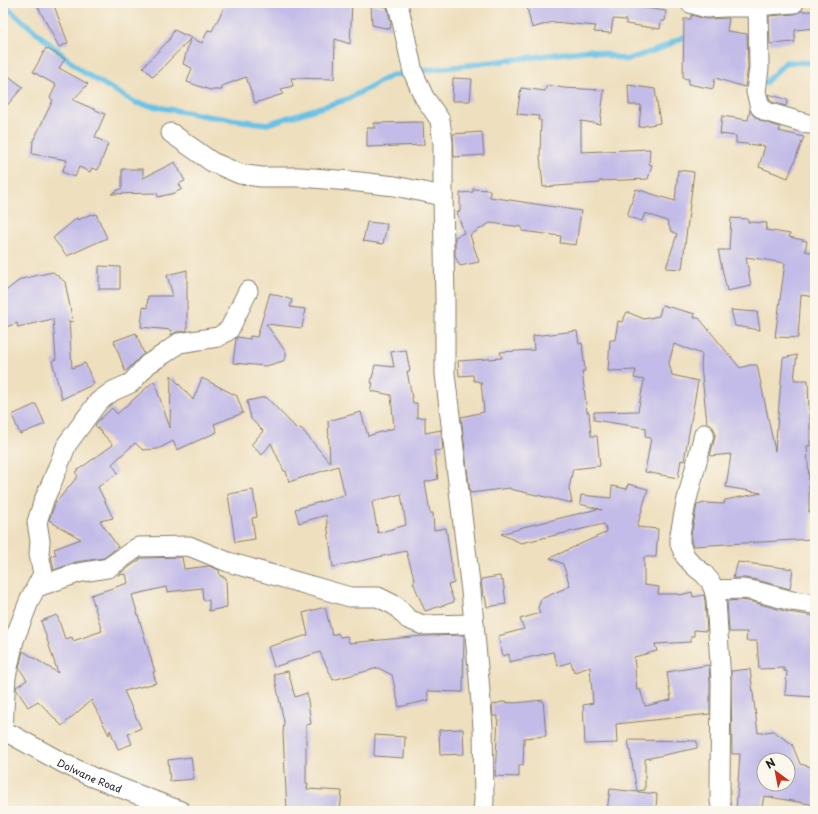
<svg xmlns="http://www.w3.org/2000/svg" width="818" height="814" font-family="'Playpen Sans',sans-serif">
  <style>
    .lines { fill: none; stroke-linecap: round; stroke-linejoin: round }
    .stream { stroke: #69c1e6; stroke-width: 5.5 }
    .building { fill: #c3bce8; fill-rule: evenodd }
    .minor-casing { stroke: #857e6d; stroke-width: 21 }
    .minor { stroke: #fff; stroke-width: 19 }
    .labels { text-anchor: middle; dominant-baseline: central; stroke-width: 3; stroke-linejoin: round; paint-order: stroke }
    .street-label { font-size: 10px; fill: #1c1c1c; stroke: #fbf7ec }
  </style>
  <rect width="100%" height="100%" fill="#fbf7ec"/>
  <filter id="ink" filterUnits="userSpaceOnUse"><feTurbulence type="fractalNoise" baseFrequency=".025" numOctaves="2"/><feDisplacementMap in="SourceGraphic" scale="8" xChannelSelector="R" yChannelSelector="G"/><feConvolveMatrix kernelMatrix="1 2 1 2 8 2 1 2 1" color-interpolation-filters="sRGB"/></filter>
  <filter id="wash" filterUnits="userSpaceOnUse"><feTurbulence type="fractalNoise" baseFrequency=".012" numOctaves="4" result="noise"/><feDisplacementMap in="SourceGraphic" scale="16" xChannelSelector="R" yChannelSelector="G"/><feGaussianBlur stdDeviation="0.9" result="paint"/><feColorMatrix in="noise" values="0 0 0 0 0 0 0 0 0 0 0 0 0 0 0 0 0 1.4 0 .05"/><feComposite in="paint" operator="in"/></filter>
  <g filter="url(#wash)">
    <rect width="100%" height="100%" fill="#eedfbe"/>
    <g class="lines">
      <path class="stream" d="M 3,4 L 83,72 L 136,103 L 206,116 L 267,124 L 348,99 L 390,76 L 413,72 L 590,50 L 626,60 L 662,48 L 687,35 L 689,36
        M 765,83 L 786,62 L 815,63"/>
    </g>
    <g id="blocks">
      <path class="building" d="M 36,3 L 53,3 L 68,43 L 59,47 Z
        M 230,3 L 352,3 L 350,44 L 335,39 L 334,79 L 291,78 L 293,86 L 281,89 L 283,94 L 255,103 L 246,77 L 222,86 L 222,90 L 210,90 L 187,82 L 192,68 L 183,64 L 190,39 L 153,77 L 143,67 L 169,40 L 174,30 L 202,43 L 208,30 L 212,31 L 225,6 Z
        M 526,3 L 626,3 L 625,5 L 666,11 L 665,21 L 661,21 L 660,29 L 626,24 L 626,20 L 613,19 L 611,33 L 594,32 L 596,26 L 553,22 L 532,28 Z
        M 371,4 L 387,7 L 391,24 L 390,29 L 372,25 Z
        M 801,11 L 815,11 L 815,28 L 795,30 L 795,42 L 770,44 L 769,16 L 795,14 Z
        M 691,15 L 706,19 L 729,18 L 727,31 L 747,34 L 748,67 L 745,87 L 715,78 L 713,89 L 688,84 L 689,79 L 683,78 L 684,19 L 691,19 Z
        M 46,48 L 65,59 L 59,68 L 88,84 L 73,100 L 105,114 L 95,137 L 108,144 L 98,170 L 92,168 L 90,172 L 79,167 L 75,177 L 62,172 L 67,160 L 32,154 L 33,141 L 53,100 L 50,98 L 56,85 L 33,72 Z
        M 3,72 L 23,87 L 3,110 Z
        M 453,78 L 472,79 L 470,101 L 452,101 Z
        M 547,85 L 564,88 L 604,90 L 600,124 L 581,121 L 581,152 L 650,149 L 649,164 L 652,165 L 648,179 L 599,181 L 599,183 L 543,187 L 540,156 L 541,120 L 538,120 L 539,116 L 517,114 L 521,88 L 545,91 Z
        M 628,85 L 655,89 L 660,123 L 639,127 L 641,105 L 629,105 Z
        M 768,94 L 788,100 L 786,106 L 772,102 L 770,100 Z
        M 750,110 L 754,116 L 761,121 L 780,127 L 779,131 L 804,137 L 788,178 L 759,167 L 765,146 L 736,143 L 736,136 L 720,134 L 722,116 L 748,120 Z
        M 423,122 L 424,145 L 367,147 L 367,128 L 375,128 L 373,123 Z
        M 482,132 L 484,155 L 454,157 L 453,134 Z
        M 175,162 L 185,181 L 179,184 L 182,189 L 175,193 L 158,197 L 157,193 L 111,194 L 122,188 L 122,169 L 143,169 L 143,178 Z
        M 678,170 L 694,172 L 682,269 L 666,268 L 677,234 L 671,231 L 667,221 L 645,213 L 642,221 L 627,216 L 636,189 L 675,201 Z
        M 473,189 L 490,190 L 490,197 L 581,211 L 576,245 L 560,243 L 561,236 L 522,231 L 522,227 L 490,223 L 470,235 L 479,262 L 460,266 L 455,256 L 455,237 L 464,233 L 457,212 L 460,211 L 460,193 L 473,192 Z
        M 91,214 L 92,215 L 96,214 L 107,238 L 67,256 L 53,238 L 77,218 L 78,220 Z
        M 731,218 L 748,219 L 748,222 L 767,223 L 766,230 L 790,234 L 789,237 L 807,241 L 805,251 L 815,253 L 815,297 L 801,295 L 798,338 L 775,337 L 785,263 L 746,257 L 751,286 L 727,291 L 718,250 L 729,250 Z
        M 367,222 L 387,224 L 383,244 L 363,241 Z
        M 99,266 L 120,267 L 120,289 L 99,289 Z
        M 187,270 L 187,331 L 177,332 L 171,335 L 171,330 L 141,327 L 143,307 L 147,308 L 148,296 L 173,296 L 167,275 Z
        M 53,272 L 65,282 L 73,322 L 69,321 L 72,368 L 85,363 L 94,384 L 62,399 L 52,361 L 56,359 L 53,319 L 18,327 L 17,323 L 3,328 L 3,293 L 21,279 Z
        M 270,293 L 292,300 L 290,307 L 305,309 L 302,328 L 266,324 L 286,352 L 286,357 L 283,361 L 266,366 L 233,363 L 236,339 L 237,337 L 250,339 L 250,336 L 257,337 Z
        M 662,305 L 695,314 L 694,318 L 699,318 L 740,368 L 750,365 L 757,365 L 775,451 L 783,358 L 797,355 L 794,380 L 808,380 L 809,410 L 810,410 L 810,446 L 807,446 L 809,481 L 809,512 L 811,511 L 812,539 L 693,546 L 691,542 L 691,535 L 697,505 L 705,503 L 724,504 L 725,500 L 762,493 L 726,487 L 731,454 L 710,456 L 715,437 L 715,431 L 712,426 L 707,423 L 701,366 L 702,354 L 674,344 L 669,363 L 672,375 L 698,381 L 684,461 L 681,460 L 678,478 L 645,472 L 651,438 L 645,437 L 646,428 L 594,420 L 594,412 L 638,411 L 644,380 L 634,378 L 636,370 L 608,371 L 610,340 L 615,340 L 618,321 L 622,322 L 627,312 L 644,319 L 659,316 Z
        M 731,310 L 757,312 L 760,330 L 735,326 Z
        M 577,331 L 579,344 L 582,343 L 585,371 L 582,371 L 587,412 L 589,412 L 591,436 L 597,436 L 600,466 L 573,469 L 569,488 L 572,503 L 510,489 L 510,488 L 470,493 L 461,417 L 484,412 L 481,382 L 478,382 L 478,381 L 474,381 L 473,375 L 459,376 L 458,361 L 502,358 L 500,352 L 534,350 L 533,336 Z
        M 136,333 L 144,354 L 140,357 L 128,369 L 125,371 L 114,341 Z
        M 406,350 L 410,371 L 407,371 L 413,403 L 417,403 L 417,418 L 425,417 L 425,433 L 441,430 L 443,450 L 434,451 L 438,479 L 425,482 L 430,513 L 433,513 L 434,530 L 446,528 L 454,583 L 448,585 L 454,602 L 425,611 L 413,582 L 415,581 L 406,551 L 333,567 L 326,515 L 299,523 L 295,509 L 345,495 L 338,466 L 289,482 L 286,471 L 284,471 L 271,443 L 262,455 L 251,445 L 263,431 L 251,419 L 247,401 L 266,397 L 298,430 L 301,428 L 330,463 L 328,421 L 361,412 L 368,436 L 394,428 L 391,395 L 371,391 L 373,383 L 371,383 L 375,365 L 394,367 L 391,352 ZM 401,494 L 406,525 L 378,533 L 372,502 Z
        M 171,375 L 193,400 L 202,378 L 237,396 L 243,413 L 214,424 L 217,432 L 177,450 L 173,441 L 158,449 L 143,450 L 135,443 L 112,464 L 118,473 L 98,487 L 113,518 L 100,521 L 118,547 L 104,558 L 76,562 L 54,570 L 51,556 L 56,554 L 54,549 L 81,539 L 51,522 L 51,521 L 49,520 L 56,501 L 57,501 L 78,476 L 75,472 L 113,445 L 95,425 L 98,421 L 112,408 L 117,414 L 154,381 L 170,428 Z
        M 36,404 L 45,424 L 20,434 L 12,415 Z
        M 628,484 L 648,489 L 637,527 L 658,529 L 656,557 L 644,557 L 644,585 L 659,587 L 658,594 L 677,594 L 680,595 L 692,592 L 693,597 L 704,595 L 705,601 L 707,631 L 694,630 L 694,636 L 691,636 L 691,642 L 655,644 L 657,651 L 634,657 L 637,691 L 640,689 L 645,706 L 671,700 L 667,672 L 709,665 L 710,682 L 710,714 L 616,724 L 617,743 L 585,744 L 583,705 L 593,703 L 590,667 L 574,672 L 571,662 L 558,666 L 553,652 L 509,662 L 509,654 L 503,656 L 498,636 L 524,629 L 520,619 L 540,613 L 538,608 L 541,599 L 570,586 L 563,564 L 550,558 L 607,532 L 604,524 L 521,543 L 501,534 L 519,529 L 519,528 L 598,509 L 602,510 L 580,504 L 581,495 L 611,498 L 612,486 L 627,489 Z
        M 253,490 L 257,517 L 252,518 L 255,539 L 235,542 L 228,494 Z
        M 182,557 L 184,569 L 209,566 L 219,570 L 220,576 L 223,576 L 223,578 L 226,578 L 227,607 L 209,611 L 209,600 L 203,600 L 202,588 L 167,592 L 166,587 L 132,595 L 155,672 L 153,672 L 156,683 L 124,691 L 141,728 L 128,734 L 132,744 L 118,749 L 110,730 L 109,735 L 91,700 L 62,726 L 38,701 L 28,707 L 16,689 L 16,687 L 27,680 L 19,668 L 23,651 L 58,673 L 41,621 L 57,615 L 65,639 L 72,637 L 73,641 L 102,631 L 91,595 L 128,583 L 126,574 L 118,575 L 142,558 Z
        M 738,562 L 793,569 L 790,589 L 757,580 L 745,578 L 733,578 Z
        M 500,576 L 501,581 L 503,580 L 506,604 L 487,607 L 485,596 L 483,596 L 481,579 Z
        M 742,600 L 753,602 L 788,612 L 815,616 L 815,697 L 785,695 L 787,671 L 784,671 L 784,668 L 759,669 L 757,641 L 746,641 L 747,632 L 729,632 L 727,601 Z
        M 325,607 L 332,635 L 338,633 L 340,637 L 347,636 L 349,643 L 423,636 L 464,635 L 463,692 L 427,691 L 429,700 L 399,707 L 392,675 L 378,668 L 333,680 L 320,652 L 274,667 L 268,647 L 308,635 L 303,613 Z
        M 750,669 L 758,733 L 773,731 L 792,744 L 800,764 L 815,768 L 815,805 L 764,796 L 762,807 L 761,807 L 760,811 L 736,811 L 740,754 L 732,754 L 731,671 ZM 764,760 L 788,760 L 788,784 L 764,784 Z
        M 288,671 L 295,697 L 307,693 L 311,724 L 306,725 L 306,783 L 308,783 L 307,789 L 342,791 L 340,811 L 287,811 L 283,733 L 284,722 L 274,674 Z
        M 543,700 L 546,736 L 524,738 L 523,765 L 519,765 L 519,777 L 495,776 L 498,716 L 493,716 L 492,705 L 502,702 L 515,703 Z
        M 463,729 L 464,754 L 440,755 L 439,730 Z
        M 375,735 L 405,737 L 404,758 L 374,756 Z
        M 628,740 L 697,741 L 697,748 L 645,759 L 645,790 L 637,791 Z
        M 191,757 L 194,779 L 170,781 L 168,760 Z
        M 610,789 L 657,794 L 656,811 L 607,811 Z"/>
    </g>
  </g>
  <g filter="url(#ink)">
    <use href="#blocks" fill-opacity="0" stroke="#857e6d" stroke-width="1"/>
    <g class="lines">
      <g class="minor-casing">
        <g id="minor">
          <path d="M 397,3 L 399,8 L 413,72 L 424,97 L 440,120 L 443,143 L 443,196 L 445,300 L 445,374 L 471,591 L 479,679 L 483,727 L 484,801 L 483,811"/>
          <path d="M 690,3 L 706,8 L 725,7 L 746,7 L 794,3"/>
          <path d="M 758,3 L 759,68 L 756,92 L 760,107 L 767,112 L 808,124 L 815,124"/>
          <path d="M 171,133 L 212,162 L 240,174 L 261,177 L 300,177 L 350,181 L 395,186 L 443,196"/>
          <path d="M 704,434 L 686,503 L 680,534 L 680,544 L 685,556 L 694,566 L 704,574 L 710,581 L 714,590 L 716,599 L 721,682 L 720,784 L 720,801 L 722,811"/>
          <path d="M 37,587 L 78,573 L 108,568 L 138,547 L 189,546 L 228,562 L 350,597 L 378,597 L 396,606 L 408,619 L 423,625 L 474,624"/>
          <path d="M 714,590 L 743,589 L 755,591 L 792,601 L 815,604"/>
          <path id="s1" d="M 3,730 L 63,763 L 92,777 L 181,811"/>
          <path d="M 3,735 L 4,710 L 6,677 L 11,654 L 14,640 L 30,599 L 43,574 L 39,554 L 40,541 L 37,522 L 44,500 L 52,482 L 67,444 L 98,402 L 113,391 L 131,383 L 148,364 L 164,354 L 179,343 L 218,337 L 229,330 L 248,291"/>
        </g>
      </g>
      <use href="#minor" class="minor"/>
    </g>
  </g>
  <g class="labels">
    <g class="street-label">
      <text stroke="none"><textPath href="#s1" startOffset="98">Dolwane Road</textPath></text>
    </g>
  </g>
  <rect width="818" height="814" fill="none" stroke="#fbf7ec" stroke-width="16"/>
  <g transform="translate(776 772) rotate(328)"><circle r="19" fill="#fbf7ec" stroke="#a29f99"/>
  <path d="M0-3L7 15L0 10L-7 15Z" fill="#c8321e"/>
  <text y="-6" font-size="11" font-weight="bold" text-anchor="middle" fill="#1c1c1c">N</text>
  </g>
</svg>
